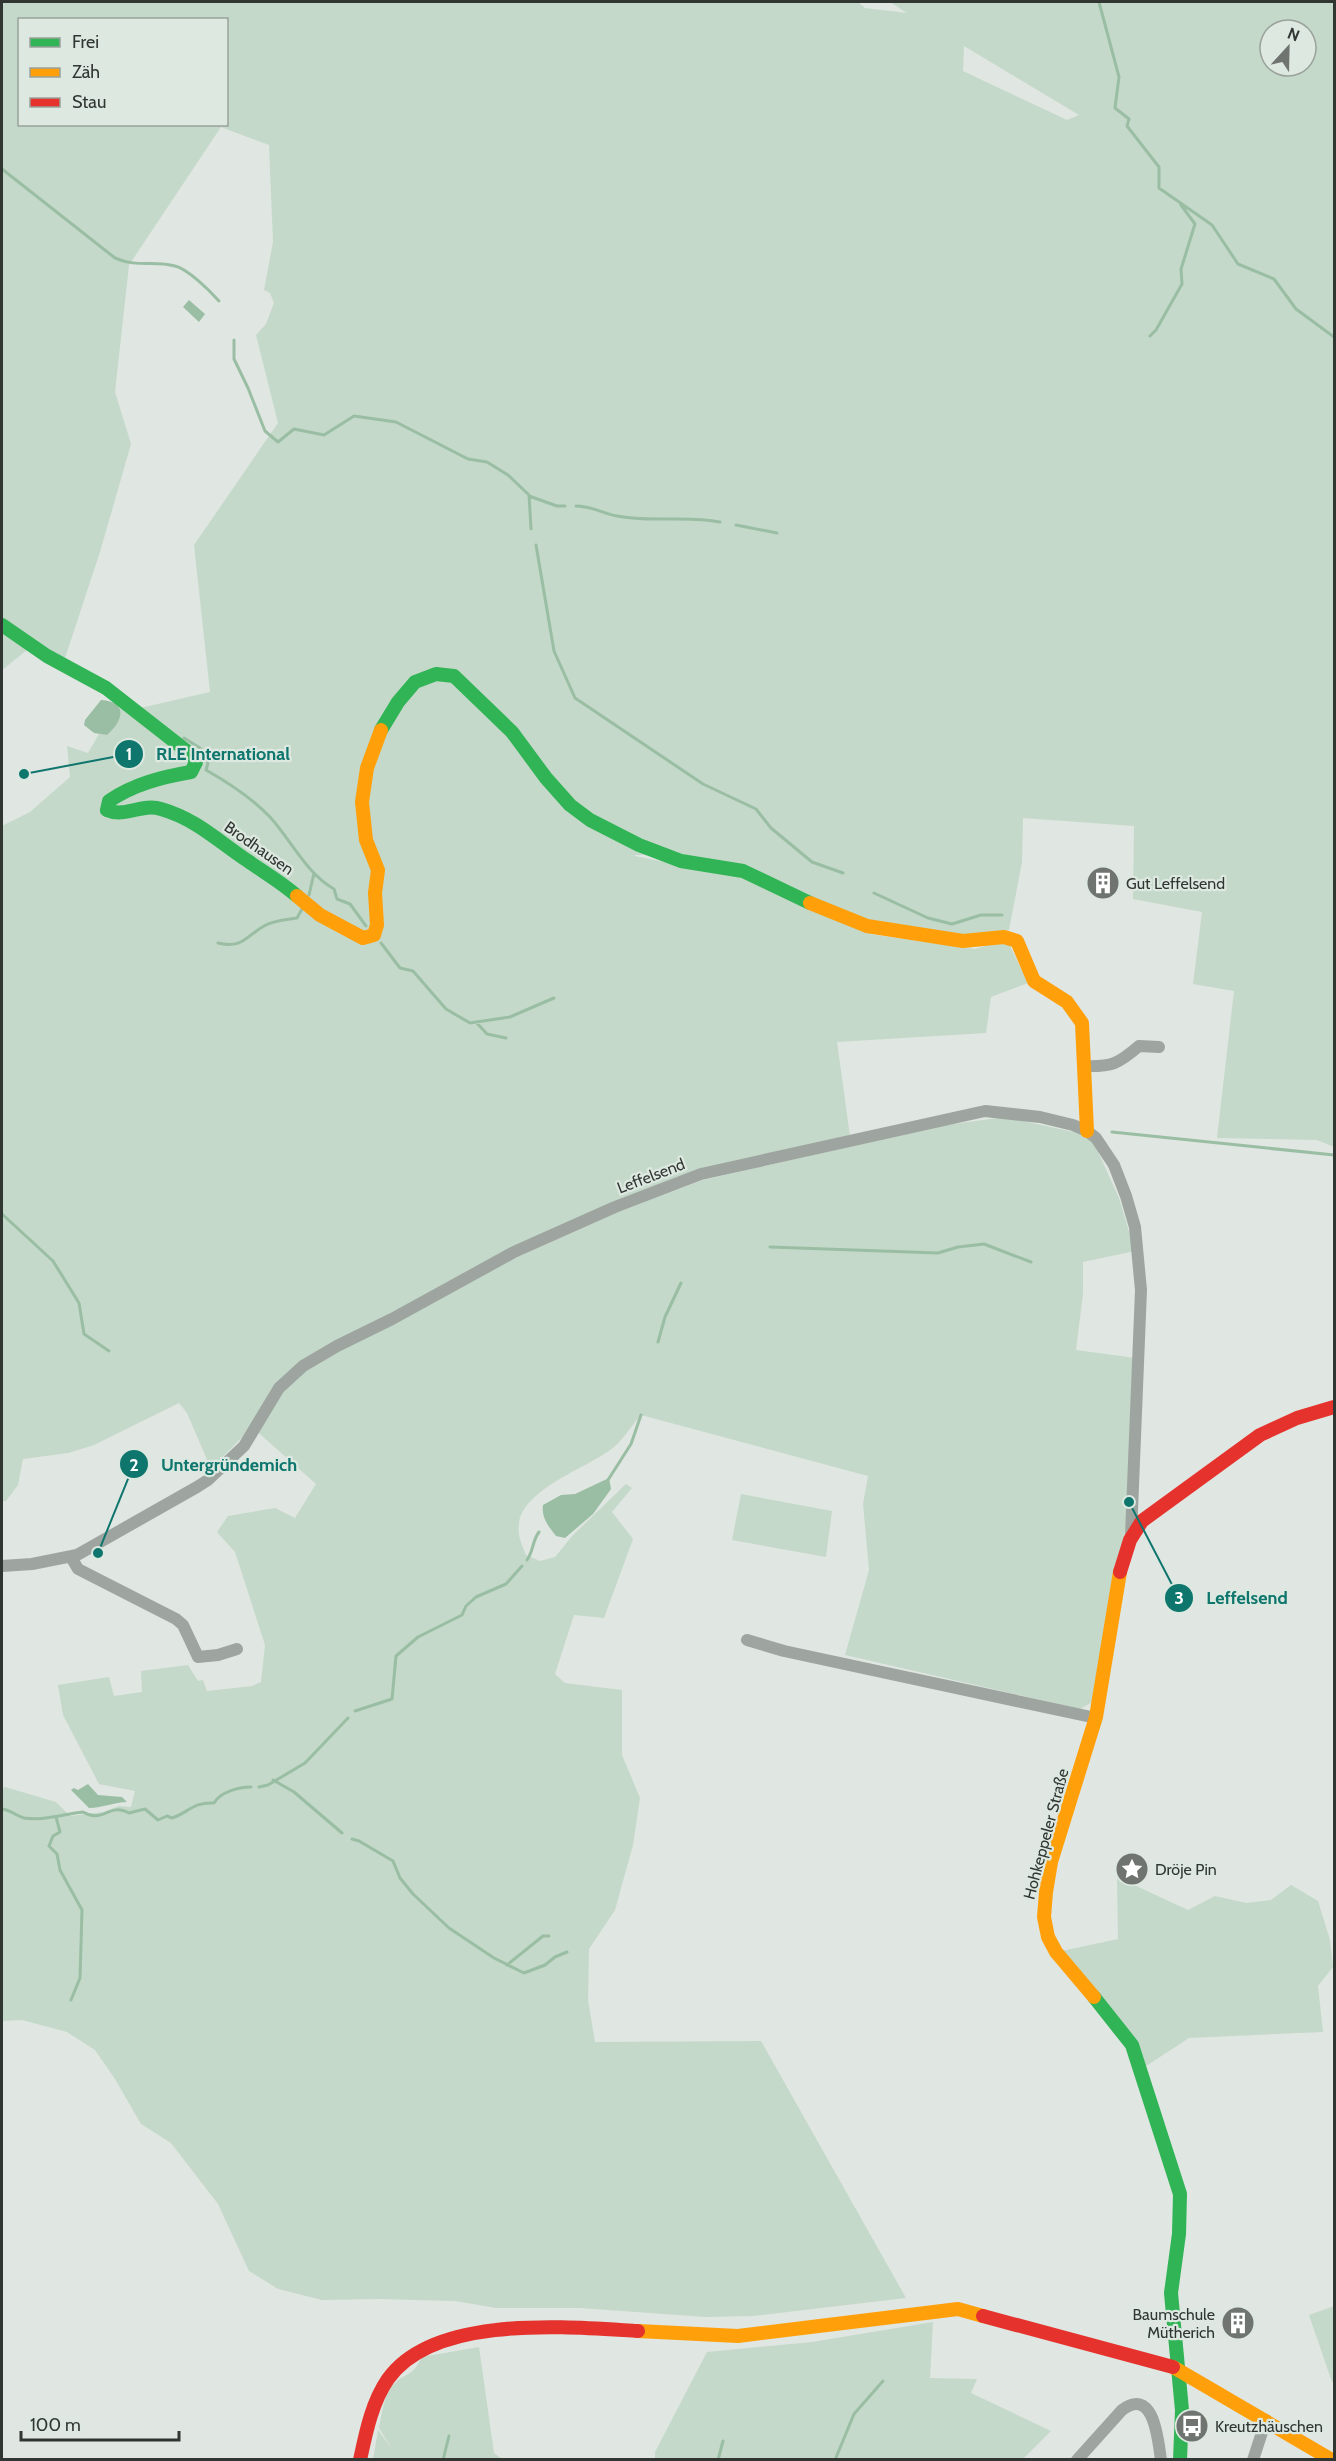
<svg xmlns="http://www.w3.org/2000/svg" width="1336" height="2461" font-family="Cabin,sans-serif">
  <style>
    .green { fill: #c4d9c9; fill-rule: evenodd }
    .water { fill: #9abea3 }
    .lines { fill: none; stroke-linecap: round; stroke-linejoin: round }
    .stream { stroke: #9abea3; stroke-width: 3 }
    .street { stroke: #9ea5a0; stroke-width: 12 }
    .fast { stroke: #30b455; stroke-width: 14 }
    .slow { stroke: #ff9f0a; stroke-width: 14 }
    .jam { stroke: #e5322d; stroke-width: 14 }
    .labels { text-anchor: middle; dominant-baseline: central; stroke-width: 4.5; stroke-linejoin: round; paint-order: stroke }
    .street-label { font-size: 16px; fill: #323633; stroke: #dde9e0 }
    .poi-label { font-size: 16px; fill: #323633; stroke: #dde9e0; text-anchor: start }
    .leader { fill: none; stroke: #0f766e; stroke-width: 2 }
    .callout-dot { fill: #0f766e; stroke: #dde9e0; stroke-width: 2 }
    .mark-label { font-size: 18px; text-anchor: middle; font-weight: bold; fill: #fff }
    .callout-label { font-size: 18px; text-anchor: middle; font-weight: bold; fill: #0f766e; stroke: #dde9e0; stroke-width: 4.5; stroke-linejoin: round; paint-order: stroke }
  </style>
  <rect width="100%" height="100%" fill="#e0e6e1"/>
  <path class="green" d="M 2,2 L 858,2 L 865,8 L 907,13 L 890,2 L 1334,2 L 1334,1147 L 1317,1140 L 1217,1138 L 1234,991 L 1193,984 L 1202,912 L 1133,899 L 1134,826 L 1023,818 L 1022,862 L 1009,930 L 987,936 L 869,934 L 975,949 L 1000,942 L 1010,946 L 1028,983 L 991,997 L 986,1033 L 837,1042 L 850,1136 L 612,1202 L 509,1261 L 618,1212 L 703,1180 L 939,1126 L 1005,1117 L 1083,1134 L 1094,1143 L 1119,1198 L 1135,1251 L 1083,1262 L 1083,1294 L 1076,1350 L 1135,1358 L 1126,1527 L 1094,1701 L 1080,1709 L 845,1655 L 869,1570 L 863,1504 L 868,1476 L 641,1415 C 631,1426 622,1442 610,1450 C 586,1468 522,1490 519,1524 C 517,1535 522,1545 526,1555 L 540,1561 L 555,1557 L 573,1535 L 626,1484 L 632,1488 L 612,1512 L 633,1539 L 604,1618 L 574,1615 L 555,1674 L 565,1683 L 622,1690 L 622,1755 L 640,1798 L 633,1845 L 615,1910 L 589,1949 L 588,2000 L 595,2042 L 761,2041 L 906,2298 L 753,2316 L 706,2317 L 580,2308 L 496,2308 L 455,2301 L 378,2299 L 322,2300 L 278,2289 L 249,2271 L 218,2204 L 171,2143 L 141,2124 L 115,2079 L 95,2050 L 67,2032 L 22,2020 L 2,2021 L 2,1789 L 5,1787 L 56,1802 L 70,1816 L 104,1812 L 119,1806 L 131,1807 L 135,1791 L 99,1784 L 63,1715 L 58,1685 L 109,1677 L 114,1696 L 142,1692 L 141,1671 L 188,1665 L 198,1681 L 203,1680 L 207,1691 L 252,1686 L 261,1682 L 265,1645 L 235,1552 L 217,1532 L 228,1516 L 275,1508 L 295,1518 L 316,1484 L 252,1427 L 211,1469 L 187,1413 L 179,1403 L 94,1445 L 68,1453 L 23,1459 L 18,1485 L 6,1501 L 2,1501 L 2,826 L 30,812 L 70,777 L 67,746 L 88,753 L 99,734 L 107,735 L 118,708 L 136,709 L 210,692 L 194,545 L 278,423 L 256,335 L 266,324 L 274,303 L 270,293 L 264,290 L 273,242 L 269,145 L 221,127 L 129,265 L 115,392 L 131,444 L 100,552 L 63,664 L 32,646 L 2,670 ZM 20,20 L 226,20 L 226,124 L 20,124 ZM 1270,30 L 1306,30 L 1306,66 L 1270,66 ZM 964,46 L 1079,115 L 1067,120 L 963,71 ZM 682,854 L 680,865 L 635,856 L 635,855 Z
    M 741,1494 L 832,1511 L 826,1557 L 732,1540 Z
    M 1117,1877 L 1188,1910 L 1215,1896 L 1246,1903 L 1271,1900 L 1291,1885 L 1318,1901 L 1330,1940 L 1333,1967 L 1318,1986 L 1323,2032 L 1189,2038 L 1146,2066 L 1062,1951 L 1118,1939 Z
    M 1334,2306 L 1334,2383 L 1332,2382 L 1309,2315 Z
    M 933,2322 L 930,2378 L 977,2379 L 971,2393 L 1051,2431 L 1023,2459 L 655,2459 L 655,2452 L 707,2352 L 812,2342 Z
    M 479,2347 L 494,2453 L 502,2459 L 373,2460 L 378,2430 L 392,2449 L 379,2428 C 382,2415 384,2392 395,2383 C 409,2371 412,2377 422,2357 Z"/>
  <path class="water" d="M 189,300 L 205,314 L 199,322 L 183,307 Z
    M 101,700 C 129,702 123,721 107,735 L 94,733 L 84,725 L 85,720 Z
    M 609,1478 L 611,1489 L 593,1514 L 565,1538 L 556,1536 C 549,1527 541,1518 543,1505 L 561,1495 L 575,1494 Z
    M 88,1784 L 98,1795 L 122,1797 L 127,1802 C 114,1802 103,1808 89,1808 L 71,1790 L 74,1788 L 78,1790 Z"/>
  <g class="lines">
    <path class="stream" d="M 1099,2 L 1119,77 L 1115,108 L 1129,119 L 1127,126 L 1159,167 L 1159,188 L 1212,225 L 1238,264 L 1274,279 L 1296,309 L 1334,337
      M 2,169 L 115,258 C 138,268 154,260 175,266 C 188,269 210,291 219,301
      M 1150,336 L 1156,330 L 1182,284 L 1181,269 L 1195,224 L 1181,205
      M 234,340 L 234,359 L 248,388 L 265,431 L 278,442 L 294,429 L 324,435 L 354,416 L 396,422 L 468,459 L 487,462 L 508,475 L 529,495 L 531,529
      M 529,496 L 557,506 L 565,506
      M 576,506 C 591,506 602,513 617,516 C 651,523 686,515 720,522
      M 736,525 L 777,533
      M 536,545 L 554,651 L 575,698 L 703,784 L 756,809 L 771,828 L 812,862 L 843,873
      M 184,738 L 200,748 L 208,763 L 206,770 C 229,783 251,797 270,817 C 291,840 306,873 334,889 L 337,899 L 350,904 L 366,926
      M 874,893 L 928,918 L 952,924 L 981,915 L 1002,915
      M 309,895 L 314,873
      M 218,943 C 243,949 246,936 264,926 C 274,920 286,920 297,918 L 302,909
      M 381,943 L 400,968 L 413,971 L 446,1009 L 470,1023 L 510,1017 L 554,998
      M 476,1022 L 487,1034 L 506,1038
      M 1112,1132 L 1334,1155
      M 2,1214 L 53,1261 L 79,1303 L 84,1334 L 109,1351
      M 770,1247 L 938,1253 L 958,1247 L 984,1244 L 1031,1262
      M 658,1342 L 665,1317 L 681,1283
      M 608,1480 L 631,1444 L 641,1415
      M 527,1560 C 534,1550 532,1541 539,1532
      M 355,1711 L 392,1699 L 396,1656 L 418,1637 L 462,1615 L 466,1606 L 476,1597 L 506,1584 L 522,1566
      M 273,1780 L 294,1792 L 342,1833
      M 259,1787 L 268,1785 L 305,1763 L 348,1718
      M 2,1809 C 11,1810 16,1816 24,1818 C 43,1821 64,1814 83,1812 C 103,1824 109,1802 129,1813 L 145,1809 L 158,1820 L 167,1816 L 172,1818 C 190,1812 192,1802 214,1803 C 220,1792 239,1787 251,1787
      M 56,1817 L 60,1832 L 53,1836 L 49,1846 L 57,1854 L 60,1870 L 82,1910 L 80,1978 L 71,2000
      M 352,1839 L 359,1841 L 393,1861 L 400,1878 L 413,1894 L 449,1928 L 494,1958 L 524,1973 L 545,1965 L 555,1957 L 567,1952
      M 507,1965 L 543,1936 L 549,1936
      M 443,2460 L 449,2436
      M 718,2460 L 723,2441
      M 835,2460 L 854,2414 L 883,2381"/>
    <path class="street" d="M 1084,1066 C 1112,1067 1118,1064 1139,1046 L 1159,1047
      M 71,1557 L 78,1569 L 176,1619 L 183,1625 L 198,1657 L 218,1655 L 237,1649
      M 2,1566 L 32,1564 L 77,1555 L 197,1487 L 208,1480 L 244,1446 L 279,1388 L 303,1366 L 337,1346 L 392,1319 L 514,1252 L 615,1207 L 701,1174 L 985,1111 L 1040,1117 L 1073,1125 L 1087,1131 L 1096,1138 L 1114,1165 L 1126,1196 L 1135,1227 L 1141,1290 L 1131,1535
      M 747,1640 L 784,1651 L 1096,1718
      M 1077,2460 L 1122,2410 C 1154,2386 1158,2440 1161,2460
      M 1253,2460 L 1266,2420"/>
    <path class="fast" d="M 2,625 L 47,656 L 106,688 L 193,756 L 196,762 L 191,772 C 162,777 134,784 109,801 L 107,810 C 125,818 142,803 161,809 C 196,819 218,841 248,861 C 265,873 281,882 297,896
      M 381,730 L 398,702 L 415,682 L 436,674 L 454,676 L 512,732 L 546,778 L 570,805 L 590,820 L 639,845 L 681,861 L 743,871 L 810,903
      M 1094,1997 L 1132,2045 L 1180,2194 L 1179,2234 L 1171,2293 L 1182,2410 L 1180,2460"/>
    <path class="slow" d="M 297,896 L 320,915 L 363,938 L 374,935 L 377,925 L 375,893 L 378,870 L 366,840 L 362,802 L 367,768 L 381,730
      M 810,903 L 867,926 L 963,941 L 1004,937 L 1017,941 L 1034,981 L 1067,1002 L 1082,1023 L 1087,1131
      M 1094,1997 L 1056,1952 L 1048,1937 L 1044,1917 L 1046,1892 L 1051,1862 L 1096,1717 L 1120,1572
      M 638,2331 L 738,2336 L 958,2309 L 983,2316
      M 1173,2367 L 1332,2460"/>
    <path class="jam" d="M 1120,1572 L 1130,1540 L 1142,1521 L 1260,1435 L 1297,1418 L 1334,1407
      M 983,2316 L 1173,2367
      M 360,2460 C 366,2432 372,2402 388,2379 C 434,2314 568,2327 638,2331"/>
  </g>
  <defs>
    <g id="building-disc" transform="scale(1.725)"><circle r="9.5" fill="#6f7470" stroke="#dde9e0"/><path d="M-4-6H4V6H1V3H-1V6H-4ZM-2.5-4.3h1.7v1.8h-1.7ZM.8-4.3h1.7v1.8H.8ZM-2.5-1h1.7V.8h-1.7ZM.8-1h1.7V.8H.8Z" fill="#fff"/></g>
    <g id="sight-disc" transform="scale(1.725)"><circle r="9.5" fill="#6f7470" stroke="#dde9e0"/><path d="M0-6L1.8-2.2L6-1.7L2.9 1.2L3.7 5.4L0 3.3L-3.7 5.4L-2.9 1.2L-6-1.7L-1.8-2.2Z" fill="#fff"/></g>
    <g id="bus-disc" transform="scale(1.725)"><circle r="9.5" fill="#6f7470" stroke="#dde9e0"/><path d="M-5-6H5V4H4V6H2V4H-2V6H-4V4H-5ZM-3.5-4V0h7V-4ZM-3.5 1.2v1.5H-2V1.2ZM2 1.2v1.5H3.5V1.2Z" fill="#fff"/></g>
  </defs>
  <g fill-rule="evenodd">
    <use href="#building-disc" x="1103" y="883"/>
    <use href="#sight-disc" x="1132" y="1869"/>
    <use href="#building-disc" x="1238" y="2323"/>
    <use href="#bus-disc" x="1192" y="2426"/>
  </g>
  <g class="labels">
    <g class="street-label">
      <text transform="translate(259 848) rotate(35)">Brodhausen</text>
      <text transform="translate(651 1176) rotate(-21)">Leffelsend</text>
      <text transform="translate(1046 1834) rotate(-75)">Hohkeppeler Straße</text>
    </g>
    <g class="poi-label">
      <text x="1126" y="883">Gut Leffelsend</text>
      <text x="1155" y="1869">Dröje Pin</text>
      <text x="1215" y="2314" text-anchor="end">Baumschule<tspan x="1215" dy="18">Mütherich</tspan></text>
      <text x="1215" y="2426">Kreutzhäuschen</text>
    </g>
  </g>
  <path class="leader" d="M24 774L129 754M98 1553L134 1464M1129 1502L1179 1598"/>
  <g class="callout-dot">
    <circle cx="24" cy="774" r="6"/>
    <circle cx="98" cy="1553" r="6"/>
    <circle cx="1129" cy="1502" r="6"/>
    <circle cx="129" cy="754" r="15"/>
    <circle cx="134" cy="1464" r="15"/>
    <circle cx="1179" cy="1598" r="15"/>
  </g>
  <g class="mark-label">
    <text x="129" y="760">1</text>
    <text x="134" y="1471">2</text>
    <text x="1179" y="1604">3</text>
  </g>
  <g class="callout-label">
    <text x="223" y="760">RLE International</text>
    <text x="229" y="1471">Untergründemich</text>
    <text x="1247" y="1604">Leffelsend</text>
  </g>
  <rect width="1336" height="2461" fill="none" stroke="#323633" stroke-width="6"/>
  <rect x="18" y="18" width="210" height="108" fill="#dde9e0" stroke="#99a19b" stroke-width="1.5"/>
  <rect x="30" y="38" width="30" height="9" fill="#30b455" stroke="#99a19b" stroke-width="1.5"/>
  <text x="72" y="48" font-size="18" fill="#323633">Frei</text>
  <rect x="30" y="68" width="30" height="9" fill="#ff9f0a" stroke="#99a19b" stroke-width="1.5"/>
  <text x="72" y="78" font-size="18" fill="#323633">Zäh</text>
  <rect x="30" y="98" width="30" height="9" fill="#e5322d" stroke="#99a19b" stroke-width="1.5"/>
  <text x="72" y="108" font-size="18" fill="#323633">Stau</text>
  <g transform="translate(1288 48) rotate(22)"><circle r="28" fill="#dde9e0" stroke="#99a19b" stroke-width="1.5"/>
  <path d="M0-4.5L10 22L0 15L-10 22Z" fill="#6f7470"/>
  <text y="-9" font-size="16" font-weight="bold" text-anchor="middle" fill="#323633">N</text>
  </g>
  <path d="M21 2431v9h158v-9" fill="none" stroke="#323633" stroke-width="3"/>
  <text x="30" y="2431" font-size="18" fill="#323633" stroke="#dde9e0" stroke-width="4.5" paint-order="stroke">100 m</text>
</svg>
